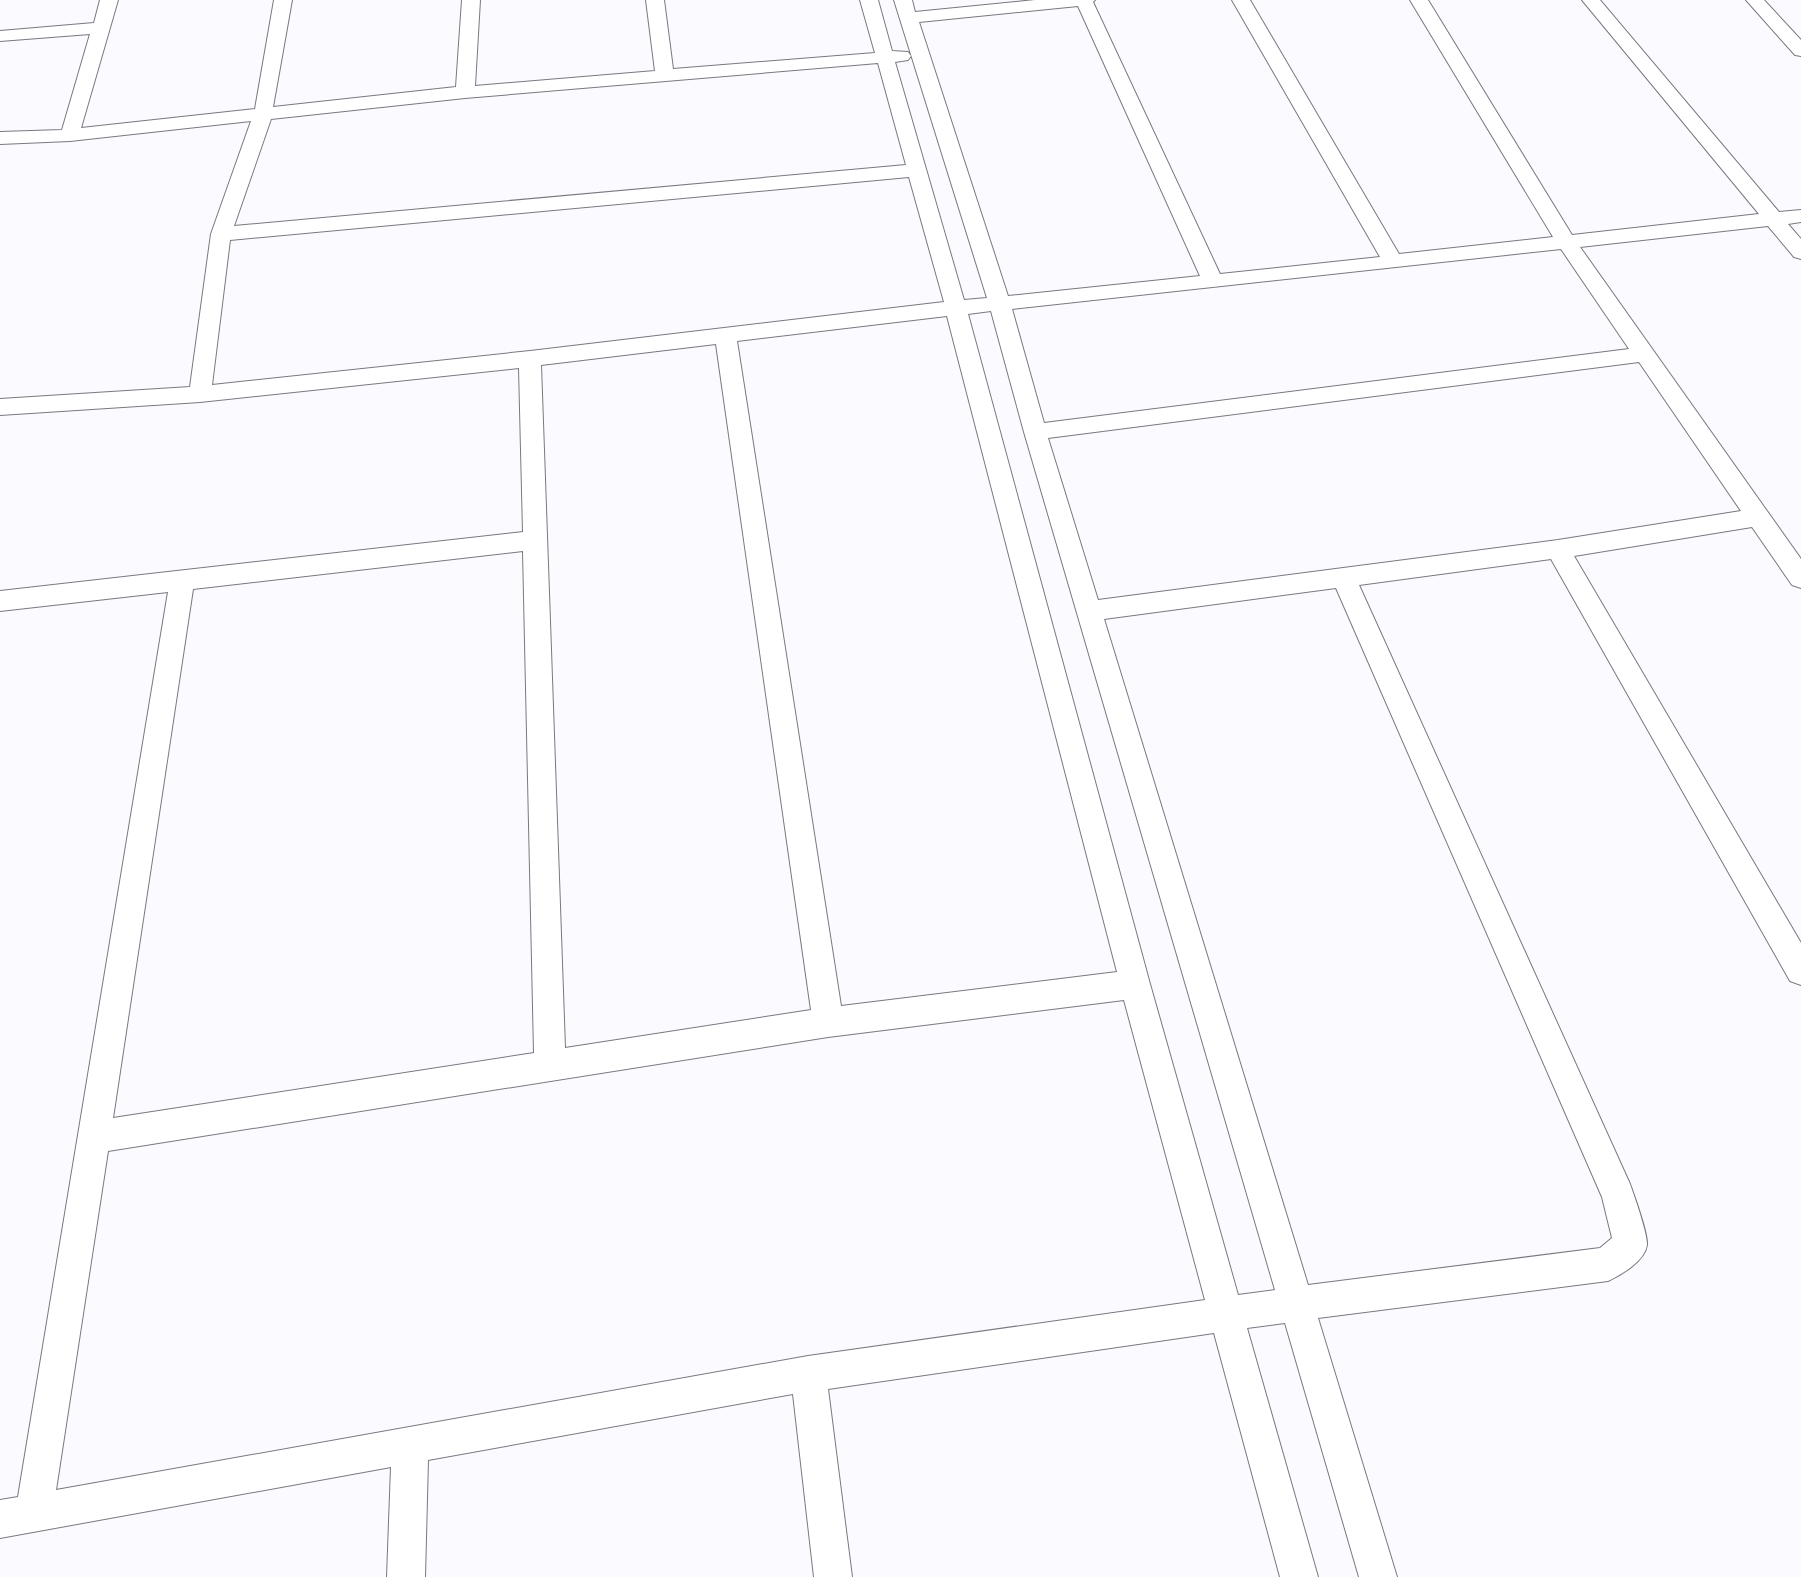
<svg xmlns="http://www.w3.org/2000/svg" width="1801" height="1577" font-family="Lato,sans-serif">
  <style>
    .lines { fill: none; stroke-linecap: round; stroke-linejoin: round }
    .street-casing { stroke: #7b7781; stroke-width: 2 }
    .street { fill: #fff; fill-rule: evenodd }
  </style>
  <rect width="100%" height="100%" fill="#fbfafe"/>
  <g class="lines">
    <g class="street-casing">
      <path id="street" d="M 100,0 L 118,0 L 81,128 L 255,109 L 274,0 L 292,0 L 273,107 L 456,87 L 462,0 L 480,0 L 475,86 L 655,71 L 646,0 L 664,0 L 673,69 L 875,53 L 860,0 L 878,0 L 892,51 L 908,52 L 911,56 L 908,60 L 895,62 L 964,300 L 987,298 L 894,0 L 912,0 L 915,12 L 1035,0 L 1095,0 L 1093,2 L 1220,274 L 1380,257 L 1232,0 L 1250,0 L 1399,254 L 1553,237 L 1410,0 L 1428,0 L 1572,235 L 1759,214 L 1582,0 L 1600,0 L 1779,212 L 1801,210 L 1801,222 L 1788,224 L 1801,239 L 1801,259 L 1794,257 L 1768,226 L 1580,247 L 1801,559 L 1801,588 L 1792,585 L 1752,527 L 1574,556 L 1801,943 L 1801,985 L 1790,981 L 1551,559 L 1359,585 L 1630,1184 C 1634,1195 1648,1235 1647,1245 C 1645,1261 1621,1275 1608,1281 L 1318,1318 L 1397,1577 L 1359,1577 L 1285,1323 L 1247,1328 L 1318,1577 L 1280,1577 L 1214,1333 L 828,1389 L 852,1577 L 814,1577 L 793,1394 L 428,1460 L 425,1577 L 387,1577 L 391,1467 L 0,1538 L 0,1500 L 18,1497 L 168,592 L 0,611 L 0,591 L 523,532 L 519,368 L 200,402 L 0,415 L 0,399 L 190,387 L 211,234 L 251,121 L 70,141 L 0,144 L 0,132 L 62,130 L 90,34 L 0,41 L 0,31 L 94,23 ZM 1078,6 L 1200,276 L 1008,296 L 919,22 ZM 878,63 L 906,165 L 234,226 L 271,119 L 465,98 ZM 909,177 L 944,302 L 530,351 L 212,385 L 230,240 ZM 1561,249 L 1629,349 L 1044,423 L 1012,309 ZM 991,311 L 1024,432 L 1275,1290 L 1238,1295 L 1150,984 L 968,314 ZM 947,316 L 1117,972 L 841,1006 L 737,341 ZM 716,344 L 811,1010 L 565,1048 L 541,365 ZM 1639,362 L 1741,511 L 1558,540 L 1098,600 L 1048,438 ZM 523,551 L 534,1053 L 113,1118 L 193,589 ZM 1336,588 L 1602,1197 L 1612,1238 L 1600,1248 L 1308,1285 L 1104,619 ZM 1124,1000 L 1205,1300 L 808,1356 L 56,1490 L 108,1151 L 828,1037 Z
        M 1746,0 L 1764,0 L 1801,40 L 1801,56 L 1795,55 Z"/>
    </g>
    <use href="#street" class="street"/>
  </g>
</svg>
